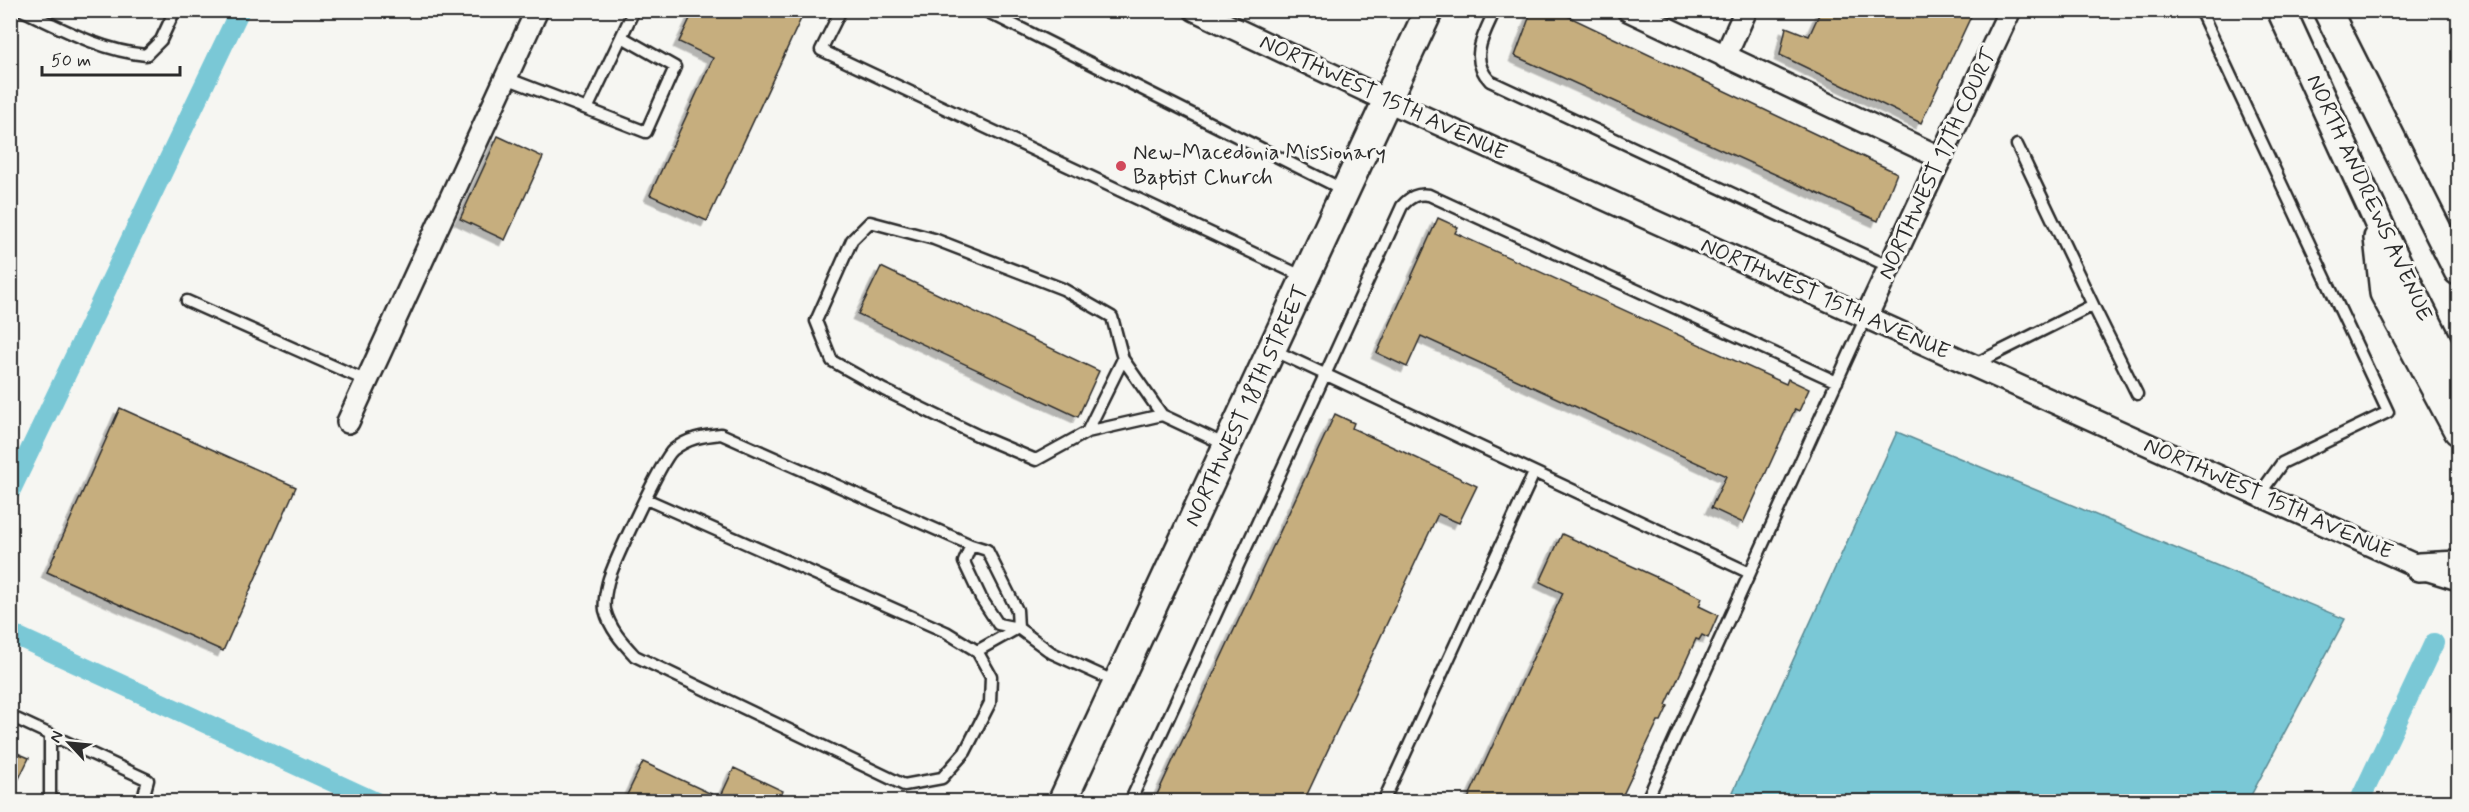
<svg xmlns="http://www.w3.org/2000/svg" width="2469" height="812" font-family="Mynerve,sans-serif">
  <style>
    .water { fill: #7ac8d6; stroke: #5a8992; stroke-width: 1.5 }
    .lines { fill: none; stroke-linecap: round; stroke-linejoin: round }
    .canal { stroke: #7ac8d6; stroke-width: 20 }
    .building { fill: #c6ae7e; stroke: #2b2b2b; stroke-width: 1.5; filter: url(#shadow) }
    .service-casing { stroke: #2b2b2b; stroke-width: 15 }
    .minor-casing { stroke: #2b2b2b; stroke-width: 26 }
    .tertiary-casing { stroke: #2b2b2b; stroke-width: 32 }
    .service { stroke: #f6f6f2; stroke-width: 10 }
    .minor { stroke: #f6f6f2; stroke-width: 21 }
    .tertiary { stroke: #f6f6f2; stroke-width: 27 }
    .poi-dot { fill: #d1495b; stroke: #f6f6f2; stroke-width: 2 }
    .labels { text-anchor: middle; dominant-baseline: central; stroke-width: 6; stroke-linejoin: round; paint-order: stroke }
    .street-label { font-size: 22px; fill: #2b2b2b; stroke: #f6f6f2 }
    .poi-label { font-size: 22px; fill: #2b2b2b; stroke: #f6f6f2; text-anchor: start }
  </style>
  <defs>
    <filter id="shadow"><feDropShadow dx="-5.5" dy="5.5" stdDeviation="0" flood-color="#0004"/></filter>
  </defs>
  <rect width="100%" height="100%" fill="#f6f6f2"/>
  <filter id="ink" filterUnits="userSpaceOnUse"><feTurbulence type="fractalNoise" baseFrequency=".0167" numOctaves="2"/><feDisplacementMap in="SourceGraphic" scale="12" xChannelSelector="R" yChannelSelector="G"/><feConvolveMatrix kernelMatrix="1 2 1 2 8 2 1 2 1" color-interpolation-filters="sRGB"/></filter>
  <g filter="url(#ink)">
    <path class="water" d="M 1897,432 L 2345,619 L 2248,801 L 1753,802 L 1733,792 Z"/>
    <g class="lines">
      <path class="canal" d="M 10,492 L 240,10
        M 10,633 L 376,802
        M 2359,802 L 2434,643"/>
    </g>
    <path class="building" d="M 694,10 L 805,10 L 707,221 L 650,195 L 713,58 L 679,42 Z
      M 1532,10 L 1555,10 L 1897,173 L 1878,221 L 1515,56 Z
      M 1821,10 L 1974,10 L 1921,123 L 1780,55 L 1786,27 L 1809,36 Z
      M 498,136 L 543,157 L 505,240 L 460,219 Z
      M 1438,218 L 1458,227 L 1455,233 L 1786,384 L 1788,379 L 1809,389 L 1799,411 L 1795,409 L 1743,523 L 1711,508 L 1726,476 L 1583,410 L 1421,336 L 1407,367 L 1377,353 Z
      M 881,267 L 1099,371 L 1078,417 L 858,314 Z
      M 120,408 L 296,487 L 223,651 L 47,572 Z
      M 1335,414 L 1354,423 L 1352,428 L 1477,486 L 1459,523 L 1438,514 L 1304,801 L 1154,801 Z
      M 1562,534 L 1702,598 L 1699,606 L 1718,615 L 1708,638 L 1702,635 L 1699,640 L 1696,639 L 1666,705 L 1668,706 L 1661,721 L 1658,721 L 1620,801 L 1467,801 L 1563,593 L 1540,582 Z
      M 10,750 L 29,758 L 10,797 Z
      M 643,762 L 720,798 L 734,768 L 783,791 L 778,801 L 624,801 Z"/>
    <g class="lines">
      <g class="service-casing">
        <path id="service" d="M 22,10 C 62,29 102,51 146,55 L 161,40 L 175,10
          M 841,10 L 821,50 L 1304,277
          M 984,10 L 1346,191
          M 1495,10 C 1484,34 1468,59 1490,81 L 1890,267
          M 2200,10 L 2388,412 L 2282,463 L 2259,495
          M 506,78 L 587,109 L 634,10
          M 587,109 L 646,132 L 675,67 L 622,37
          M 2017,145 L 2093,305
          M 870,222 L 934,239 L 1063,289 L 1112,317 L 1123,359 L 1162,415 L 1087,432 L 1036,460 L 979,436 L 884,390 L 832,361 L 816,321 L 852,240 Z
          M 187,301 L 367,381
          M 1273,350 L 1750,573
          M 1973,365 L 2093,305 L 2137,394
          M 1162,415 L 1226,445
          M 1087,432 L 1123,359
          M 646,499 L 946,632 L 977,651 L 991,676 L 990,703 L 965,752 L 942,778 L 904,785 L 635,656 C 622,642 610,629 605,610 C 604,603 606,590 608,582 C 612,566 662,459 673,450 C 688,438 702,436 721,434 L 971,545
          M 1018,628 L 1017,610 L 987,550 L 971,545 L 964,562 L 981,598 L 998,624 L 1018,628 L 1052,653 L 1118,683
          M 977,651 L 1018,628
          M 10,716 L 148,780 L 142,802
          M 50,734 L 50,798 L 58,802
          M 1130,802 L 1402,206 C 1410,197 1417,193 1429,195 L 1837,382
          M 1383,802 L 1534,473
          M 1646,802 L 1866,317"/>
      </g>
      <g class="minor-casing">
        <path id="minor" d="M 1195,10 L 1388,101 L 2419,567 L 2458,579
          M 1628,10 L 1941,158
          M 1725,57 L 1746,10
          M 1866,317 L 2010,10
          M 348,422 L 537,10"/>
      </g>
      <g class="tertiary-casing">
        <path id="tertiary" d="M 2281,10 L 2390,248 L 2458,384
          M 2327,10 L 2458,271
          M 2378,238 L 2384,293 L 2458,431
          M 2419,567 L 2458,565
          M 1062,802 L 1429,10"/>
      </g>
      <use href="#service" class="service"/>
      <use href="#minor" class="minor"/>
      <use href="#tertiary" class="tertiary"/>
    </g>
  </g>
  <circle class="poi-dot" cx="1121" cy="166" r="6"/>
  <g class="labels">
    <g class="street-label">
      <text transform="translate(1383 98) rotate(25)">NORTHWEST 15TH AVENUE</text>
      <text transform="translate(1938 164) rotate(-65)">NORTHWEST 17TH COURT</text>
      <text transform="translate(2369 198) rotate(65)">NORTH ANDREWS AVENUE</text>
      <text transform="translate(1825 299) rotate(24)">NORTHWEST 15TH AVENUE</text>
      <text transform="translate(1247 406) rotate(-65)">NORTHWEST 18TH STREET</text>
      <text transform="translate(2268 499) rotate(24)">NORTHWEST 15TH AVENUE</text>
    </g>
    <g class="poi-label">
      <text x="1133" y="153">New-Macedonia Missionary<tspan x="1133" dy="25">Baptist Church</tspan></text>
    </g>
  </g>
  <rect width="2469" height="812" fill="none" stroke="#f6f6f2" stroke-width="36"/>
  <rect x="18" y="18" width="2433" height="776" fill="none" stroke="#2b2b2b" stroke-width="2" filter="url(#ink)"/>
  <g transform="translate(69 743) rotate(296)" stroke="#f6f6f2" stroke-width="4.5" paint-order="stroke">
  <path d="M0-4.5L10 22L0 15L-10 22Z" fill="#2b2b2b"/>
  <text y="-9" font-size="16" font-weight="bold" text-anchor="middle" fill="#2b2b2b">N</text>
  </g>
  <path d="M42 66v9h138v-9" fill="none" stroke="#2b2b2b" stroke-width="3"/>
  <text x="51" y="66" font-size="18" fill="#2b2b2b" stroke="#f6f6f2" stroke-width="4.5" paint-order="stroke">50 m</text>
</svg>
